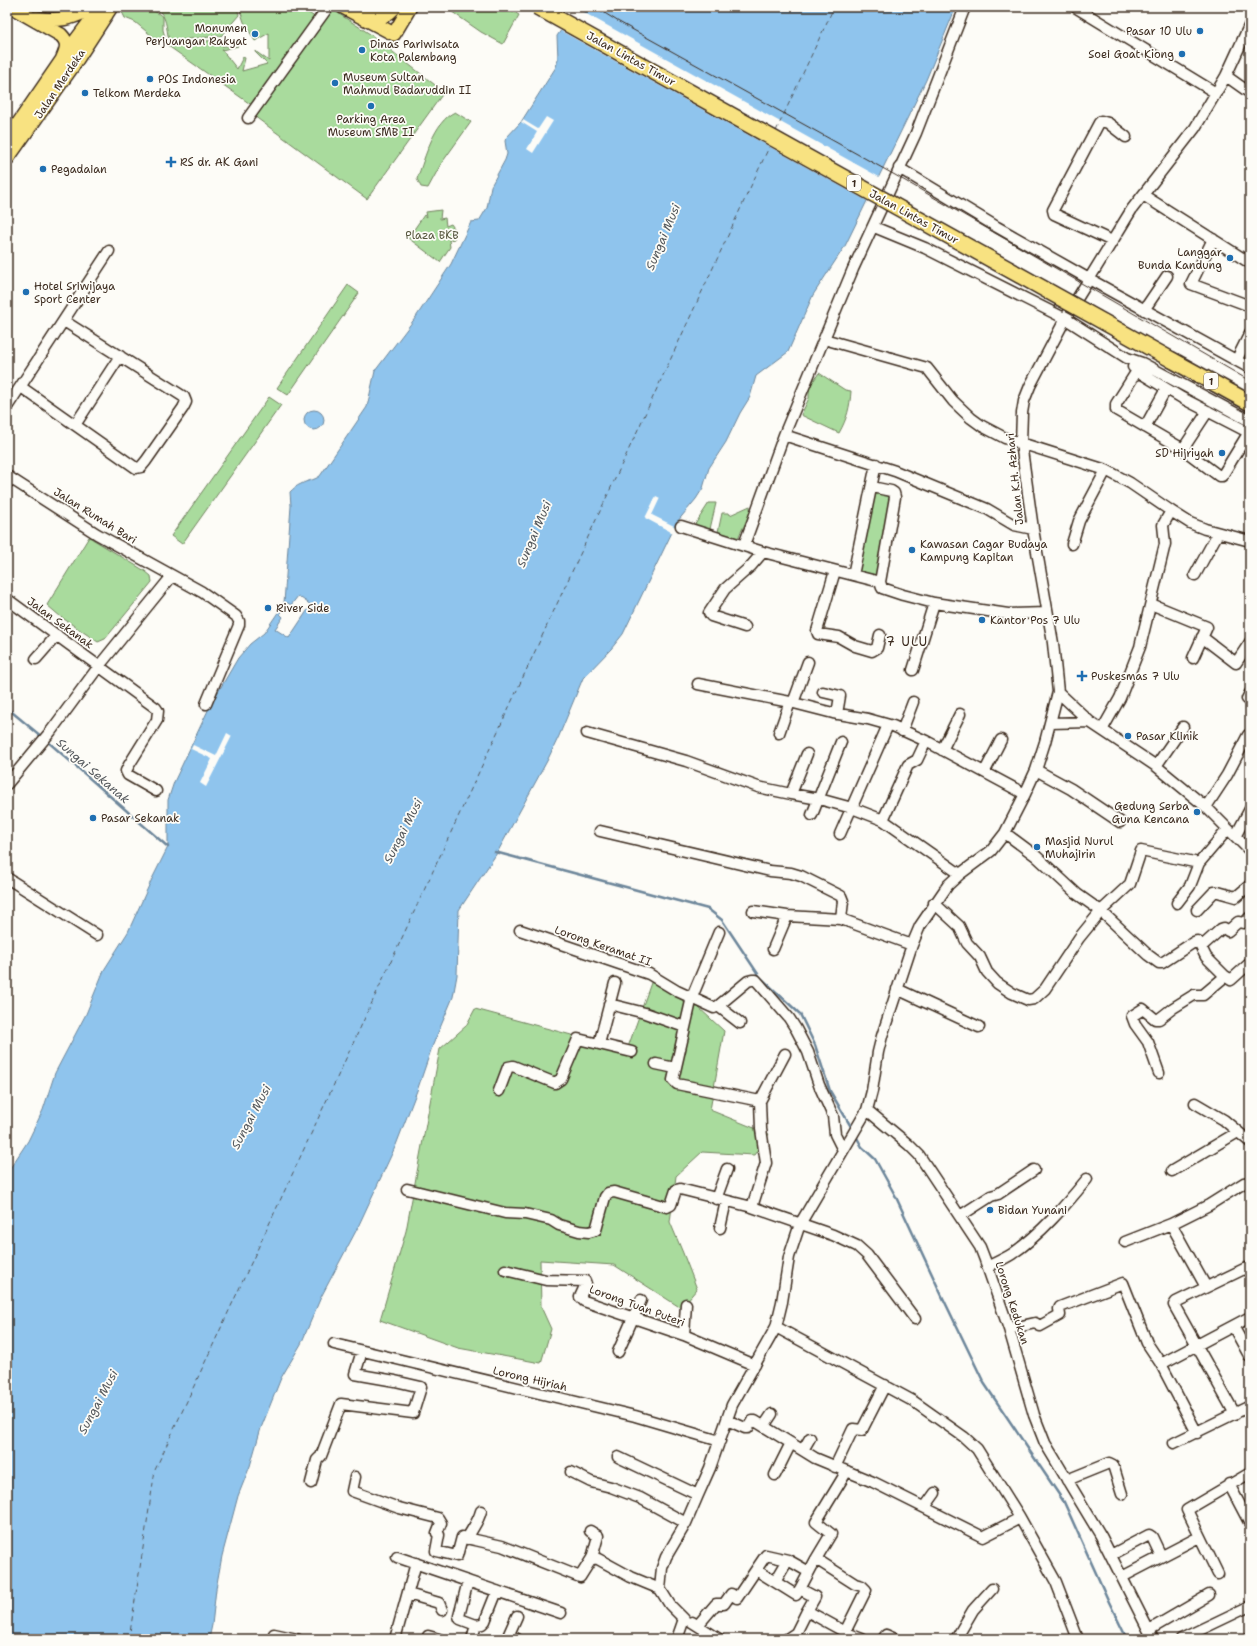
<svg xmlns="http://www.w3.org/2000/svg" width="1257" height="1646" font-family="'Shantell Sans',sans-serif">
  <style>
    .green { fill: #a9db9d; stroke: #72825e }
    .water { fill: #8fc4ed; stroke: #6d869a }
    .pier { fill: #fdfcf7 }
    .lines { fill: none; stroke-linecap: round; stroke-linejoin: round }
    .stream { stroke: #6d869a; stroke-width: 2.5 }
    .ferry { stroke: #54585c; stroke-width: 1; stroke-dasharray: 5 4; stroke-linecap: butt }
    .minor-casing { stroke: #3b2a1e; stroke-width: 13 }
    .major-casing { stroke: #3b2a1e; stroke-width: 16 }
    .highway-casing { stroke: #3b2a1e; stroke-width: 18 }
    .minor { stroke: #fdfcf7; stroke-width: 10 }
    .major { stroke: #f8e281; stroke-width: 13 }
    .highway { stroke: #f8e281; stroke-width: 15 }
    .tram { stroke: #3b2a1e; stroke-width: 1 }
    .highway-bridge-casing { stroke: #3b2a1e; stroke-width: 18; stroke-linecap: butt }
    .highway-bridge { stroke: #f8e281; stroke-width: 15 }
    .poi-dot { fill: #1f6fb2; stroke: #fdfcf7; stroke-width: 1.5 }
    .labels { text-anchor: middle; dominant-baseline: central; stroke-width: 3.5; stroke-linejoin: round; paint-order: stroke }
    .shield { fill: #fdfcf7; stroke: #75695f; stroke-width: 1 }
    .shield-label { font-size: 10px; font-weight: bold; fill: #3b2a1e }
    .poi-label { font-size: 11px; fill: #3b2a1e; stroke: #fdfcf7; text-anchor: start }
    .street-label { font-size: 11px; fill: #3b2a1e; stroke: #fdfcf7 }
    .park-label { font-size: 11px; fill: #56563e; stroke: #fdfcf7 }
    .water-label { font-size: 12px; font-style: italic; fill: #54585c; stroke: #fdfcf7 }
    .quarter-label { font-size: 13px; letter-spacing: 1px; fill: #3b2a1e; stroke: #fdfcf7 }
  </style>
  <rect width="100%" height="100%" fill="#fdfcf7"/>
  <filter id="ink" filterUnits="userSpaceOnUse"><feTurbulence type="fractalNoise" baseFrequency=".025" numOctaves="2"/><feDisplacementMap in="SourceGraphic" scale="8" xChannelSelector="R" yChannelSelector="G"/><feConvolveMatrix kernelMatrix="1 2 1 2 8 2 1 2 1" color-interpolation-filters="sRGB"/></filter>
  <g filter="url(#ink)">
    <path class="green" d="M 123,7 C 139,7 150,6 163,17 L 163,30 L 165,37 L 158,41 L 135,22 L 125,18 L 121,10 Z
      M 151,7 L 237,7 L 239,15 L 221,36 L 169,41 C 166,27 167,11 151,7 Z
      M 239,7 L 300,7 L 316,18 L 253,106 L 164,43 L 226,40 L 222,46 L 238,46 L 222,50 L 237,69 L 243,57 L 245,58 L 242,71 L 267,64 L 255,52 L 255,51 L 269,61 L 269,33 L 255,41 L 244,22 Z
      M 445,7 L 506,7 L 519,15 L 503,44 L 481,32 Z
      M 330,8 L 370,34 L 444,92 L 367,199 L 254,116 Z
      M 455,112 L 471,122 L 441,164 L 428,188 L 421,187 L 417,179 C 425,158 434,121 455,112 Z
      M 441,210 L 440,219 L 445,218 L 446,226 L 451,224 L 456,231 L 454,239 L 449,240 L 450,247 L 440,262 L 408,238 L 424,215 L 427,217 L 426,212 Z
      M 348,285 L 359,293 L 288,395 L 277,388 Z
      M 819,373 L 845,390 L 851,391 C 850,407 847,419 839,433 L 801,415 L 809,398 L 809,387 Z
      M 269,397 L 281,405 L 182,544 L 171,536 Z
      M 875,492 L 891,495 L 878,575 L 859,573 Z
      M 709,503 L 716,503 L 710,529 L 694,526 Z
      M 750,506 C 752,517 741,528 738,539 L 718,532 L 722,513 L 729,513 L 730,515 Z
      M 89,537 L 145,571 L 151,576 L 152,582 L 105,639 L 98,642 L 61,617 L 47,605 Z
      M 652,980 L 698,1007 L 724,1031 L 710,1110 L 769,1134 L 754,1155 L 702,1152 L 676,1176 L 670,1222 L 683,1253 L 697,1289 L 681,1308 L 614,1265 L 540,1260 L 541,1307 L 551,1329 L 541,1363 L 458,1348 L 380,1320 L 406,1231 L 440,1049 L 466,1026 L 475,1009 L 627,1050 Z"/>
    <path class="water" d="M 577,7 L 956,7 L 926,80 L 845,246 L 813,295 L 788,352 L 756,376 L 750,397 L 740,413 L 726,442 L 709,468 L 703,488 L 696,499 L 677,522 L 623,634 L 611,649 L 583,678 L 559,736 L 547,761 L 497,853 L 459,910 L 457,975 L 453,997 L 432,1047 L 418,1088 L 396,1145 L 357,1229 L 321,1297 L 301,1344 L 281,1378 L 261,1428 L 250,1466 L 238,1496 L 222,1556 L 216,1589 L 212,1625 L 209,1639 L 7,1639 L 7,1173 L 28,1141 L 43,1110 L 55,1073 L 86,1014 L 104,970 L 128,932 L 151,881 L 168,847 L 168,800 L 174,782 L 211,704 L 238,658 L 250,644 L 264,633 L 279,611 L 281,612 L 280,614 L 283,617 L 275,629 L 289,638 L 311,605 L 298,596 L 291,605 L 288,603 L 286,604 L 284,603 L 291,506 L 290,492 C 293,489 296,486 301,484 C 308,480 313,481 320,476 L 367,407 L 375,371 L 416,317 L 451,264 L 471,222 L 479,221 L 487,208 L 491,186 L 505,160 L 507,154 L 505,141 L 506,138 L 521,122 L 556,67 L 558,59 L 557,36 Z
      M304 420a10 10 0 1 1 20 0a10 10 0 1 1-20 0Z"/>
    <path class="pier" d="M 574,7 L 881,178 L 869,202 L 559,30 Z
      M 546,117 L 553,121 L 533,153 L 527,149 L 537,132 L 521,122 L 523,120 L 538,129 Z
      M 656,496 L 660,498 L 652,515 L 676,527 L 673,533 L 645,518 Z
      M 227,733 L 232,736 L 206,787 L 200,783 L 212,759 L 191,749 L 193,745 L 216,756 Z"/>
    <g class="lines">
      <path class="stream" d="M 7,708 L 42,737
        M 46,740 L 168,847
        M 495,852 L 708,909 L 722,920 L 760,977 L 800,1014 L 815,1045 L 830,1091 L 853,1130
        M 855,1134 L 862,1147 L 875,1159 L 895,1195 L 942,1296 L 984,1383 L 1064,1502 L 1109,1602 L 1127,1639"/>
      <path class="ferry" d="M 776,131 L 834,7
        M 129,1639 L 155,1470 L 770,145"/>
      <g class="minor-casing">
        <path id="minor" d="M 1075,7 L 1216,93
          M 1226,76 L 1250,93
          M 248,118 L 328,7
          M 899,168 L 997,227 L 1089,279 L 1250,368
          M 1143,195 L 1250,263
          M 874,227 L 925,248 L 1066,319 L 1127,358 L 1142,363 L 1250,421
          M 1213,239 L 1191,284 L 1250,306
          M 1112,241 L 1054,214 L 1053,210 L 1099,123 L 1101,121 L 1108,123 L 1126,137
          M 1144,310 L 1167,276
          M 824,339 L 927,368 L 953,401 L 971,418 L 982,426 L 1005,438 L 1106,470 L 1130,483 L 1171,511
          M 1237,359 L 1250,333
          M 1142,363 L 1116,404 L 1116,410 L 1183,449 L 1208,411
          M 1133,367 L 1137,371 L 1182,398 L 1250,433
          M 21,387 L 136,468 L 141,467 L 146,461 L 183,408 L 186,402 L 184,397 L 64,321
          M 7,407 L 109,251
          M 75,425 L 120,356
          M 1145,427 L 1166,389
          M 784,435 L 895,471 L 987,509 L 1014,525 L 1033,529
          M 1183,449 L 1219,476 L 1222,476 L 1249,432
          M 7,476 L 97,534 L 202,592 L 236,616 L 239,621 L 239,625 L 206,704
          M 872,487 L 891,491 L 894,493 L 895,497 L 880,582 L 882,588 L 903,595 L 934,603 L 1008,614 L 1047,613
          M 681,526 L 763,552 L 880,582
          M 1072,544 L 1079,521 L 1106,470
          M 744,545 L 784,435 L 853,269 L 916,133 L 965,7
          M 835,571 L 817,631 L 818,634 L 839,637 L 855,646 L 872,651 L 877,648 L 880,635
          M 853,575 L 876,464
          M 1195,575 L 1218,533
          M 7,599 L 156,708 L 158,711 L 157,720 L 129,765 L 126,771 L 128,775 L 156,791
          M 1151,604 L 1207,627 L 1193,658
          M 745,627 L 711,616 L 709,613 L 725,589 L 751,566 L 763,552
          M 1202,637 L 1236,663 L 1250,642
          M 36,659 L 57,635
          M 913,670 L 934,603
          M 698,684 L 790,702 L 833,713 L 868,719 L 893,726 L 926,741 L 1025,794
          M 823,692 L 840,696 L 837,714
          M 1058,692 L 1090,722 L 1156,766 L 1206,807 L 1250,851
          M 1247,699 L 1250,693
          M 793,703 L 808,662
          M 1050,723 L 1090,722
          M 1102,730 L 1120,698 L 1140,647 L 1165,544 L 1163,525 L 1171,511 L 1190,523 L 1205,529 L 1250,541
          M 902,731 L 913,702
          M 587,733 L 686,761 L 758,787 L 791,794
          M 779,733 L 790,702
          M 942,750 L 960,714
          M 807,754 L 791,794 L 819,799 L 852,808 L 883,820 L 960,874
          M 1156,766 L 1183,727
          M 1036,770 L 1071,789 L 1120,822
          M 985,771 L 1001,740
          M 7,784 L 51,731 L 99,666 L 172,576
          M 1206,807 L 1227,775 L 1248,735
          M 812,815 L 841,742
          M 883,820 L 908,765 L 917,760 L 926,741
          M 600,831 L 770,871 L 791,873 L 801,876 L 841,896 L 843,901 L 841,919
          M 1005,833 L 1036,856 L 1077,894 L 1101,911 L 1148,955 L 1159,963 L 1162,963 L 1194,942 L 1197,941 L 1201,947 L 1221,929 L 1224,928 L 1228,931 L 1238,922 L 1244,923 L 1250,917
          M 840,834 L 888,725
          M 1236,835 L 1250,809
          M 7,878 L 97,935
          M 934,903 L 959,926 L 967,943 L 980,957 L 987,972 L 997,983 L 1012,993 L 1028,1000 L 1034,999 L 1045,989 L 1079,938 L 1101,911 L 1130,884 L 1141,851 L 1199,863 L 1228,829
          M 1177,903 L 1190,886 L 1199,863
          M 1197,910 L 1214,892 L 1218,892 L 1236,897 L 1250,885
          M 753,911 L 787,916 L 841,919 L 912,945
          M 520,930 L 649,974 L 677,991 L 714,1008 L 718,1006 L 748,981 L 752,980 L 756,980 L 789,1018 L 796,1029 L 808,1052 L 819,1085 L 833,1116 L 835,1134 L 843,1150
          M 719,932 L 692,997 L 673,1080 L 677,1084 L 760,1101
          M 773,949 L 787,916
          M 1225,976 L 1231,980 L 1250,963
          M 615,983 L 599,1044 L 632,1052
          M 897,989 L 979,1027
          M 609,1004 L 645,1013 L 685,1027
          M 718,1006 L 740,1023
          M 656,1064 L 675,1068
          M 1159,1073 L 1148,1042 L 1135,1024 L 1132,1016 L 1143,1009 L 1155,1019 L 1159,1019 L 1173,1008 L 1194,995 L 1203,995 L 1222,979 L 1225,976 L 1206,957 L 1201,947
          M 499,1091 L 508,1067 L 513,1066 L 555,1083 L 561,1079 L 578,1039 L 599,1044
          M 1195,1103 L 1224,1120 L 1250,1142
          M 867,1110 L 909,1145 L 919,1155 L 980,1247 L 985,1260 L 1009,1329 L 1034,1415 L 1045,1443 L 1101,1536 L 1153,1639
          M 1172,1171 L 1238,1132
          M 407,1189 L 505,1213 L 525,1214 L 551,1220 L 559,1225 L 579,1231 L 589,1232 L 596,1230 L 605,1197 L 608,1193 L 614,1192 L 667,1207 L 671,1205 L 676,1190 L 680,1189 L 752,1207 L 833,1235 L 857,1246 L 867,1255 L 915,1319
          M 716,1199 L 727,1169
          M 752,1207 L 766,1163 L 761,1129 L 760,1101 L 785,1054
          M 960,1216 L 991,1196 L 998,1194 L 1034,1170
          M 720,1228 L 726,1201
          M 1125,1242 L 1171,1224
          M 987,1267 C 995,1263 1004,1259 1012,1254 C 1041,1234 1065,1206 1087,1179
          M 505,1270 L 546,1280 L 585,1281 L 586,1284 L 580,1297 L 584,1301 L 684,1335 L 755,1365
          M 1206,1287 L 1171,1224 L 1209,1205 L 1244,1183 L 1250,1182
          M 1233,1326 L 1250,1357
          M 776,1327 L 913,1401 L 964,1437 L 977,1449 L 1019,1516 L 1056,1582 L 1078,1639
          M 1009,1329 L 1035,1323 L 1040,1326 L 1060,1315 L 1059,1309 L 1060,1307 L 1123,1283 L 1147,1343 L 1161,1364 L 1197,1433
          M 684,1335 L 686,1304
          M 334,1344 L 635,1416 L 720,1441
          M 618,1352 L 641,1300
          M 1161,1364 L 1250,1317
          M 1235,1414 L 1174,1305 L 1176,1302 L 1244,1269 L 1247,1268 L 1250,1272
          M 727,1420 L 745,1428 L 748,1428 L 752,1421 L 755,1421 L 815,1458 L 873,1482 L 983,1537 L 1020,1518
          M 764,1426 L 772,1414
          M 1174,1443 L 1250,1406
          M 803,1450 L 810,1438
          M 618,1457 L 698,1495
          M 835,1467 L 853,1429 L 862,1430 L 885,1385
          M 571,1472 L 591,1482 L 611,1487 L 640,1498 L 686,1523
          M 775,1475 L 791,1443
          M 355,1477 L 352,1491 L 399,1508 L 438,1518 L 441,1523 L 437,1533 L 439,1535 L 436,1551 L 457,1556 L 462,1537 L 502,1546 L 580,1577 L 592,1558 L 598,1536 L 590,1531
          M 1067,1480 L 1109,1463 L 1113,1465 L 1122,1494
          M 311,1483 L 317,1460 L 321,1456 L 341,1404 L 413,1413 L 421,1387 L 395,1381 L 355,1374 L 362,1351
          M 1229,1484 L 1250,1524
          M 925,1507 L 935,1493
          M 467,1539 C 472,1528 478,1523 481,1511
          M 1111,1555 L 1149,1535 L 1152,1537 L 1161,1556
          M 397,1557 L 561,1613
          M 592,1558 L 598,1559 L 631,1577 L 660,1589
          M 816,1559 L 831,1534 L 816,1522 L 847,1471
          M 756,1570 L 796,1595 L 800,1589
          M 1218,1574 L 1187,1510 L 1250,1473
          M 1122,1577 L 1199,1537
          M 468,1581 L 459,1616 L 460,1619 L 476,1625 L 472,1639
          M 775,1582 L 788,1560
          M 408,1594 L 439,1603 L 442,1610
          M 807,1611 L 815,1597 L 800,1589 L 816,1559 L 855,1584 L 862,1586 L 866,1590 L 845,1632
          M 517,1616 L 509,1634 L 517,1639
          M 692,1622 L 719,1639
          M 476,1625 L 482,1624 L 485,1621 L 497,1591
          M 698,1625 L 716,1604 L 724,1604 L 731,1594 L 737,1598 L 766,1555 L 788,1560 L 809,1572
          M 1149,1630 L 1209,1595
          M 274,1634 L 297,1639
          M 428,1636 L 439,1639
          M 395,1639 L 416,1563
          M 677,1639 L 684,1619 L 670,1605 L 660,1589 L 662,1568 L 666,1557 L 686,1523 L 698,1495 L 710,1468 L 732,1405 L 776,1327 L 782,1302 L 789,1257 L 800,1224 L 867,1110 L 872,1091 L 878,1052 L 882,1036 L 912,945 L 920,926 L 948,885 L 960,874 L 991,851 L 1005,833 L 1025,794 L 1036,770 L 1045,742 L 1058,692 L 1053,643 L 1033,529 L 1021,443 L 1022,413 L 1024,401 L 1030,386 L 1069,312 L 1132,209 L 1195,128 L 1226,76 L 1250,24
          M 787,1639 L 796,1633 L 807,1611 L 849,1634 L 862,1639
          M 883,1639 L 886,1635 L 895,1639
          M 956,1639 L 973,1610 L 992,1589
          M 1181,1639 L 1250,1606
          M 1249,1639 L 1250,1638"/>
      </g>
      <g class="major-casing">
        <path id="major" d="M 343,7 L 394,34 L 410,7
          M 368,7 L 383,16 L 390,12 L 395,7
          M 36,18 C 56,21 74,20 91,7
          M 65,55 L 92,19 L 106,15
          M 7,140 L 62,60 C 66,50 70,44 61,35 L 12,7
          M 7,159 L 72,67 L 111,7"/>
      </g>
      <g class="highway-casing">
        <path id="highway" d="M 1172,360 L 1250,403"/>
      </g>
      <use href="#minor" class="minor"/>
      <use href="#major" class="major"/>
      <use href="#highway" class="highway"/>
      <path class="tram" d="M 595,7 L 619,22 L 895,175 L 1250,381"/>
      <g class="highway-bridge-casing">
        <path id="highway-bridge" d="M 537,7 L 1172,360"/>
      </g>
      <use href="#highway-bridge" class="highway-bridge"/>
    </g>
  </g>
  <g class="poi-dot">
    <circle cx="1200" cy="31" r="4"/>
    <circle cx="255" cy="34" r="4"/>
    <circle cx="362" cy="50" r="4"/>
    <circle cx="1182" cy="54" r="4"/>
    <circle cx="150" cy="79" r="4"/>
    <circle cx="335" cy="83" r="4"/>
    <circle cx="85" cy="93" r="4"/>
    <circle cx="371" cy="106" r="4"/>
    <path d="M169 156h4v4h4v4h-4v4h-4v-4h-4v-4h4z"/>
    <circle cx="43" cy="169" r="4"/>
    <circle cx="1230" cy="258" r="4"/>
    <circle cx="26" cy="292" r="4"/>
    <circle cx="1222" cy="453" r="4"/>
    <circle cx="912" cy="550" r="4"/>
    <circle cx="268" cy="608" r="4"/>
    <circle cx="982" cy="620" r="4"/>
    <path d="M1080 670h4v4h4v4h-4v4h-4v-4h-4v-4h4z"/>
    <circle cx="1128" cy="736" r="4"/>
    <circle cx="1197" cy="812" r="4"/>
    <circle cx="93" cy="818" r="4"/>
    <circle cx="1037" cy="847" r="4"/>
    <circle cx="990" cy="1210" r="4"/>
  </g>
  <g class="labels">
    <g class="shield">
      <rect x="847" y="175" width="14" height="16" rx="3"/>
      <rect x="1204" y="373" width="14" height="16" rx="3"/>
    </g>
    <g class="shield-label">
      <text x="854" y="183">1</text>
      <text x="1211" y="381">1</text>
    </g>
    <g class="poi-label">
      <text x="247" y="28" text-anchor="end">Monumen<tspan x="247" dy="13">Perjuangan Rakyat</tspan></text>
      <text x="1192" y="31" text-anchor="end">Pasar 10 Ulu</text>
      <text x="370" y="44">Dinas Pariwisata<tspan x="370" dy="13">Kota Palembang</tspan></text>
      <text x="1174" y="54" text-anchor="end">Soei Goat Kiong</text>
      <text x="343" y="77">Museum Sultan<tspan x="343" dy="13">Mahmud Badaruddin II</tspan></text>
      <text x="158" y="79">POS Indonesia</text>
      <text x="93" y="93">Telkom Merdeka</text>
      <text x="371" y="119" text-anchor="middle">Parking Area<tspan x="371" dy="13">Museum SMB II</tspan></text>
      <text x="180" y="162">RS dr. AK Gani</text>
      <text x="51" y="169">Pegadaian</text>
      <text x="1222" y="252" text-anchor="end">Langgar<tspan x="1222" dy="13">Bunda Kandung</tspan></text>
      <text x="34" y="286">Hotel Sriwijaya<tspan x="34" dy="13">Sport Center</tspan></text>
      <text x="1214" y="453" text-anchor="end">SD Hijriyah</text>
      <text x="920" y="544">Kawasan Cagar Budaya<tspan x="920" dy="13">Kampung Kapitan</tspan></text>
      <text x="276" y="608">River Side</text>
      <text x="990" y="620">Kantor Pos 7 Ulu</text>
      <text x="1091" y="676">Puskesmas 7 Ulu</text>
      <text x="1136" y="736">Pasar Klinik</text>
      <text x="1189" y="806" text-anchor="end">Gedung Serba<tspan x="1189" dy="13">Guna Kencana</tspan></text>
      <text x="101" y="818">Pasar Sekanak</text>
      <text x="1045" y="841">Masjid Nurul<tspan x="1045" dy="13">Muhajirin</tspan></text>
      <text x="998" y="1210">Bidan Yunani</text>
    </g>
    <g class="street-label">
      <text transform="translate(631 59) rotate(29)">Jalan Lintas Timur</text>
      <text transform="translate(60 84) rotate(-56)">Jalan Merdeka</text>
      <text transform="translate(914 217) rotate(29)">Jalan Lintas Timur</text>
      <text transform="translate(1015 479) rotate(-96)">Jalan K.H. Azhari</text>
      <text transform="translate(95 516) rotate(32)">Jalan Rumah Bari</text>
      <text transform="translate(60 623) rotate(36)">Jalan Sekanak</text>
      <text transform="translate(603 946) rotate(19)">Lorong Keramat II</text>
      <text transform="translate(1012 1303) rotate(72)">Lorong Kedukan</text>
      <text transform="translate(637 1306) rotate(20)">Lorong Tuan Puteri</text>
      <text transform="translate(530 1379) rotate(13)">Lorong Hijriah</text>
    </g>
    <g class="park-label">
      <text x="432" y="235">Plaza BKB</text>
    </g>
    <g class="water-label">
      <text transform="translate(663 237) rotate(-67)">Sungai Musi</text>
      <text transform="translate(534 534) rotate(-67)">Sungai Musi</text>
      <text transform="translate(93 771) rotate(41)">Sungai Sekanak</text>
      <text transform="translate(403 831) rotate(-63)">Sungai Musi</text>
      <text transform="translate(251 1117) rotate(-62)">Sungai Musi</text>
      <text transform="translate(98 1402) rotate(-62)">Sungai Musi</text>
    </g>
    <g class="quarter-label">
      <text x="907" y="641">7 ULU</text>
    </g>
  </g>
  <rect width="1257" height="1646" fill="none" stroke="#fdfcf7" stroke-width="24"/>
  <rect x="12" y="12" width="1233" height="1622" fill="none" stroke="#3b2a1e" stroke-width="1.5" filter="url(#ink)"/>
</svg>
